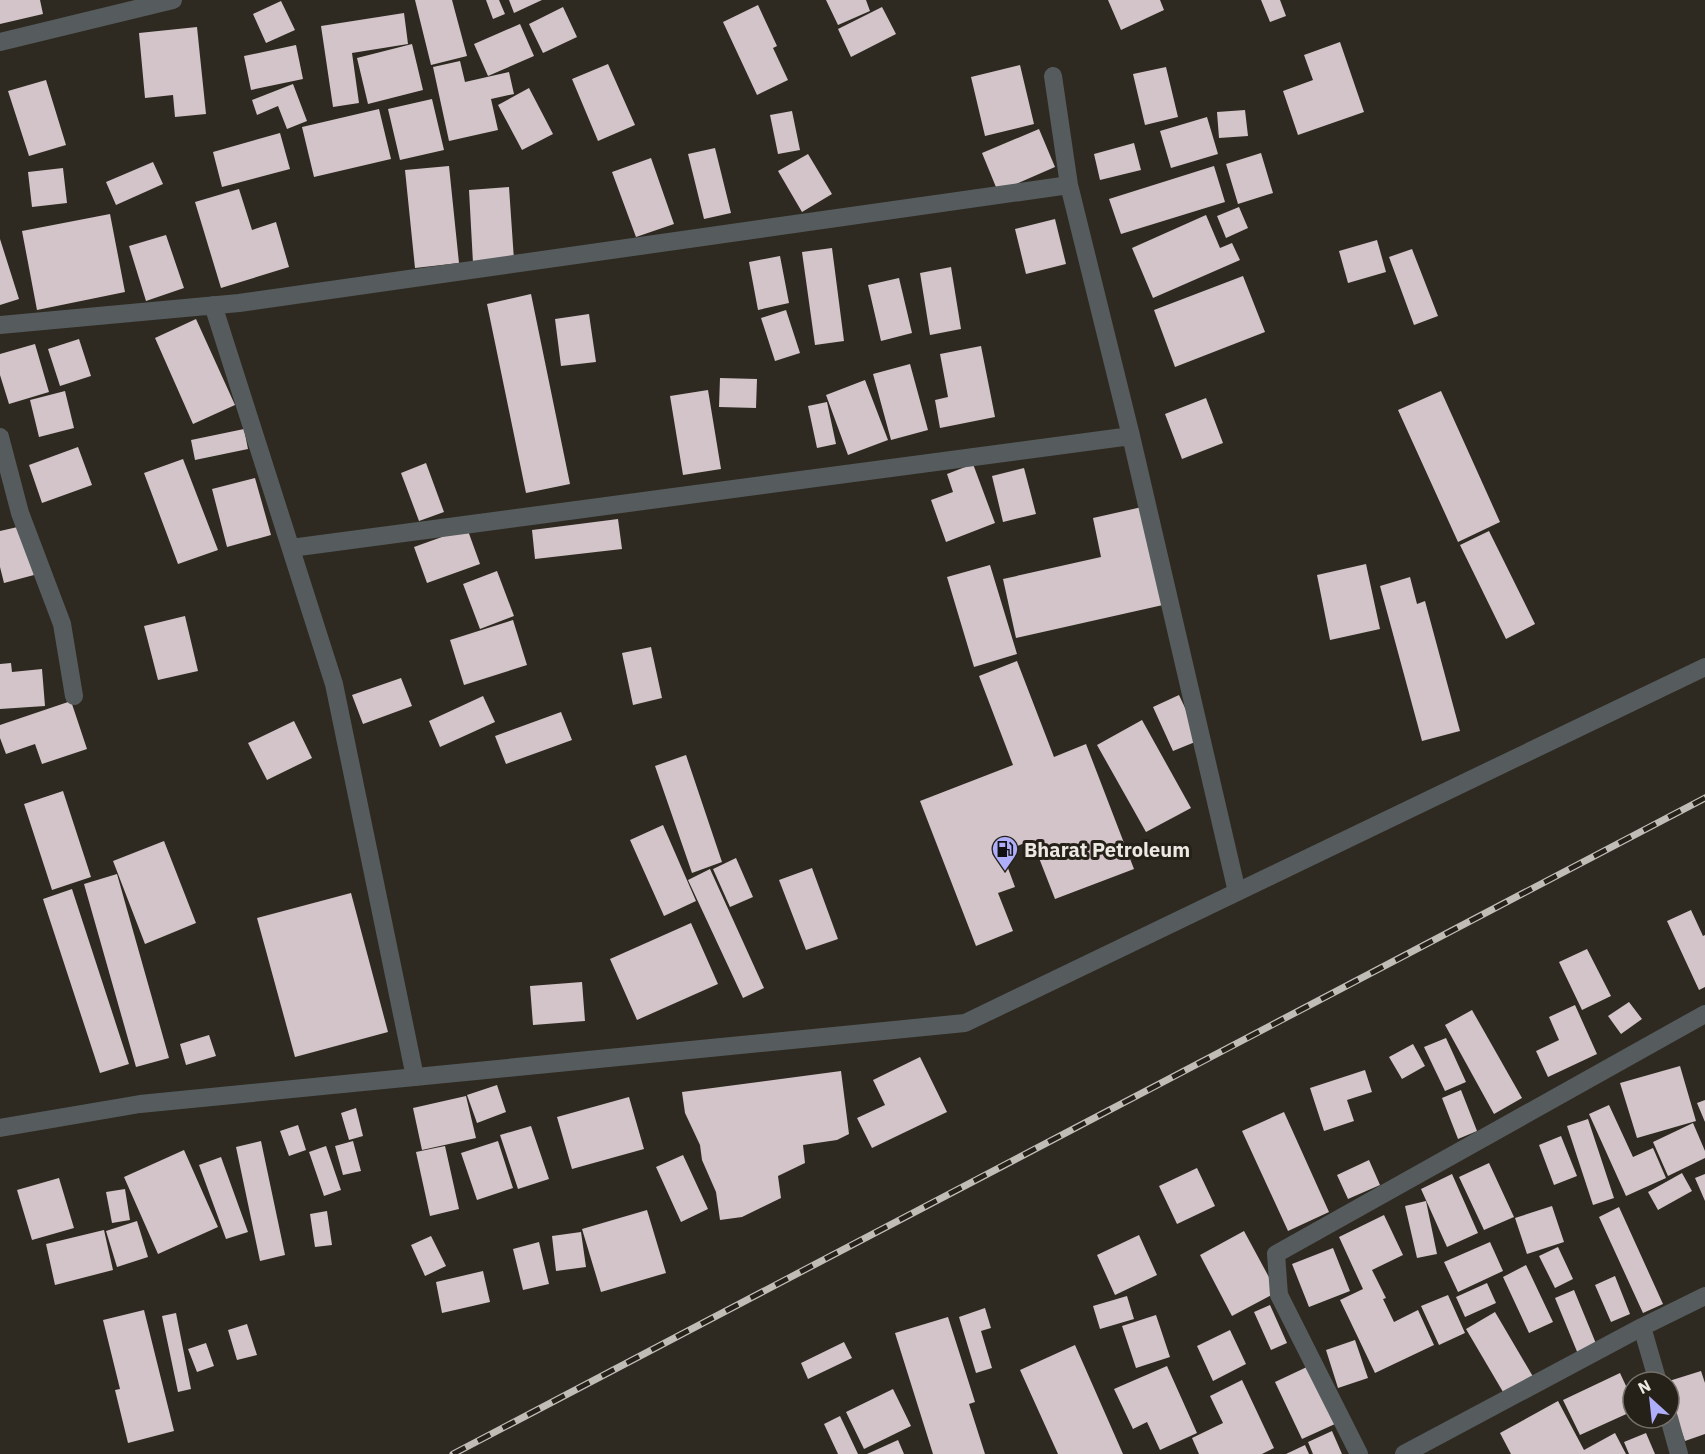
<svg xmlns="http://www.w3.org/2000/svg" width="1705" height="1454" font-family="'IBM Plex Sans',sans-serif">
  <style>
    .building { fill: #d2c4c8 }
    .lines { fill: none; stroke-linecap: round; stroke-linejoin: round }
    .minor { stroke: #565c5d; stroke-width: 18 }
    .tertiary { stroke: #565c5d; stroke-width: 18 }
    .rail-casing { stroke: #c0bdb7; stroke-width: 7 }
    .rail { stroke: #252018; stroke-width: 4.5; stroke-dasharray: 14; stroke-linecap: butt }
    .labels { text-anchor: middle; dominant-baseline: central; stroke-width: 6; stroke-linejoin: round; paint-order: stroke }
    .poi-label { font-size: 20px; font-weight: bold; fill: #ece9e3; stroke: #252018; text-anchor: start }
  </style>
  <rect width="100%" height="100%" fill="#2e2a21"/>
  <path class="building" d="M 0,0 L 40,0 L 43,14 L 0,24 Z
    M 415,0 L 452,0 L 467,56 L 431,65 Z
    M 486,0 L 499,0 L 505,14 L 493,19 Z
    M 509,0 L 542,0 L 514,13 Z
    M 826,0 L 866,0 L 870,11 L 838,25 Z
    M 1108,0 L 1160,0 L 1164,10 L 1121,30 Z
    M 1261,0 L 1280,0 L 1286,16 L 1270,22 Z
    M 281,1 L 295,30 L 266,43 L 253,14 Z
    M 758,5 L 777,46 L 773,48 L 788,80 L 757,95 L 723,22 Z
    M 563,7 L 577,37 L 543,53 L 529,24 Z
    M 882,7 L 896,34 L 851,57 L 838,29 Z
    M 404,13 L 408,44 L 352,53 L 359,103 L 333,107 L 321,26 Z
    M 520,24 L 534,56 L 488,76 L 474,44 Z
    M 197,27 L 206,114 L 175,117 L 173,95 L 145,98 L 139,33 Z
    M 1340,42 L 1364,112 L 1298,135 L 1283,91 L 1313,80 L 1304,55 Z
    M 412,44 L 423,90 L 368,104 L 357,58 Z
    M 296,45 L 303,79 L 251,90 L 244,56 Z
    M 460,61 L 465,82 L 509,72 L 514,94 L 491,99 L 498,130 L 449,141 L 433,67 Z
    M 608,64 L 635,125 L 598,141 L 572,79 Z
    M 1020,65 L 1034,124 L 985,136 L 971,77 Z
    M 1166,67 L 1178,117 L 1145,125 L 1133,74 Z
    M 46,80 L 66,145 L 29,156 L 8,91 Z
    M 293,84 L 307,121 L 287,129 L 278,106 L 257,115 L 252,100 Z
    M 529,88 L 553,134 L 522,150 L 498,105 Z
    M 432,99 L 444,150 L 400,160 L 388,109 Z
    M 379,109 L 391,159 L 314,177 L 302,127 Z
    M 1245,110 L 1248,136 L 1219,138 L 1217,112 Z
    M 792,111 L 800,150 L 778,154 L 770,115 Z
    M 1207,117 L 1218,154 L 1171,168 L 1160,131 Z
    M 1039,129 L 1055,167 L 998,192 L 982,153 Z
    M 280,133 L 290,169 L 222,187 L 213,152 Z
    M 1134,143 L 1141,170 L 1100,180 L 1094,154 Z
    M 715,148 L 731,213 L 704,219 L 688,154 Z
    M 1261,153 L 1273,193 L 1238,204 L 1226,164 Z
    M 808,154 L 832,194 L 802,212 L 778,171 Z
    M 651,158 L 674,224 L 636,237 L 612,172 Z
    M 153,162 L 163,184 L 116,205 L 106,182 Z
    M 449,166 L 459,263 L 415,268 L 405,170 Z
    M 1214,166 L 1225,202 L 1121,234 L 1109,199 Z
    M 63,168 L 67,203 L 32,207 L 28,172 Z
    M 509,187 L 514,260 L 473,263 L 469,190 Z
    M 239,189 L 252,230 L 276,222 L 289,267 L 221,288 L 195,202 Z
    M 1239,207 L 1248,228 L 1226,238 L 1217,216 Z
    M 110,214 L 125,292 L 37,310 L 22,231 Z
    M 1206,215 L 1220,248 L 1232,243 L 1240,260 L 1153,298 L 1132,248 Z
    M 1055,219 L 1066,264 L 1026,274 L 1015,229 Z
    M 166,235 L 184,288 L 146,301 L 129,246 Z
    M 0,239 L 19,299 L 0,305 Z
    M 1377,240 L 1386,272 L 1348,283 L 1339,251 Z
    M 832,248 L 844,341 L 815,345 L 802,252 Z
    M 1412,249 L 1438,316 L 1414,325 L 1389,257 Z
    M 780,256 L 789,303 L 758,310 L 749,262 Z
    M 951,267 L 961,329 L 930,335 L 920,273 Z
    M 1243,276 L 1265,332 L 1175,367 L 1154,310 Z
    M 899,278 L 912,333 L 881,341 L 868,285 Z
    M 531,294 L 570,484 L 526,493 L 487,304 Z
    M 786,310 L 800,353 L 775,361 L 761,318 Z
    M 589,314 L 596,362 L 561,366 L 555,319 Z
    M 196,319 L 235,405 L 193,424 L 155,338 Z
    M 79,339 L 91,376 L 60,386 L 48,349 Z
    M 35,344 L 49,392 L 9,404 L 0,375 L 0,354 Z
    M 981,346 L 995,417 L 940,428 L 935,400 L 948,397 L 940,354 Z
    M 910,364 L 928,430 L 891,440 L 873,374 Z
    M 720,378 L 757,379 L 756,408 L 719,407 Z
    M 865,380 L 888,440 L 848,455 L 826,395 Z
    M 708,390 L 721,469 L 683,475 L 670,396 Z
    M 65,391 L 74,428 L 39,437 L 30,400 Z
    M 1441,391 L 1500,522 L 1458,542 L 1398,410 Z
    M 1206,398 L 1223,443 L 1182,459 L 1165,414 Z
    M 827,402 L 836,444 L 817,448 L 808,406 Z
    M 244,429 L 248,449 L 195,460 L 191,440 Z
    M 78,447 L 92,485 L 42,503 L 29,465 Z
    M 183,459 L 218,550 L 178,564 L 144,473 Z
    M 426,463 L 444,512 L 419,521 L 401,473 Z
    M 973,464 L 995,523 L 946,542 L 931,500 L 953,492 L 947,474 Z
    M 1024,468 L 1036,514 L 1003,522 L 992,476 Z
    M 255,478 L 271,535 L 227,547 L 212,489 Z
    M 1142,507 L 1163,605 L 1016,638 L 1003,579 L 1101,557 L 1093,518 Z
    M 618,519 L 622,549 L 535,559 L 532,530 Z
    M 22,526 L 34,575 L 4,583 L 0,567 L 0,531 Z
    M 467,528 L 480,564 L 427,583 L 414,547 Z
    M 1489,531 L 1535,624 L 1506,639 L 1460,545 Z
    M 1366,564 L 1380,629 L 1330,640 L 1317,575 Z
    M 990,565 L 1017,654 L 974,667 L 947,577 Z
    M 497,571 L 514,616 L 480,629 L 463,584 Z
    M 1410,577 L 1417,604 L 1425,601 L 1460,731 L 1422,741 L 1380,586 Z
    M 185,616 L 198,671 L 158,680 L 144,626 Z
    M 513,620 L 527,665 L 464,685 L 450,640 Z
    M 651,647 L 662,698 L 633,705 L 622,653 Z
    M 1017,661 L 1054,757 L 1086,744 L 1134,869 L 1055,899 L 1032,840 L 1002,852 L 1015,887 L 998,893 L 1013,931 L 976,946 L 920,801 L 1013,765 L 979,676 Z
    M 11,663 L 12,672 L 42,669 L 45,706 L 0,709 L 0,664 Z
    M 401,678 L 412,706 L 363,724 L 352,695 Z
    M 1179,695 L 1200,740 L 1173,751 L 1153,707 Z
    M 483,696 L 495,722 L 440,747 L 429,721 Z
    M 71,701 L 87,749 L 42,764 L 35,744 L 6,754 L 0,738 L 0,725 Z
    M 561,712 L 572,740 L 506,764 L 495,736 Z
    M 1142,720 L 1191,808 L 1146,832 L 1097,745 Z
    M 294,721 L 312,758 L 267,780 L 248,743 Z
    M 686,755 L 722,862 L 692,873 L 655,766 Z
    M 63,791 L 91,877 L 52,890 L 24,804 Z
    M 663,825 L 696,901 L 664,916 L 630,840 Z
    M 164,841 L 196,923 L 145,944 L 113,861 Z
    M 736,858 L 753,897 L 730,907 L 713,869 Z
    M 812,868 L 838,939 L 806,950 L 779,880 Z
    M 710,869 L 764,988 L 743,998 L 688,880 Z
    M 117,874 L 169,1058 L 136,1067 L 84,884 Z
    M 72,889 L 129,1064 L 100,1073 L 43,899 Z
    M 351,893 L 388,1032 L 295,1057 L 257,918 Z
    M 1691,910 L 1703,936 L 1705,935 L 1705,987 L 1699,990 L 1667,921 Z
    M 691,923 L 718,984 L 637,1020 L 610,959 Z
    M 1587,949 L 1611,996 L 1582,1010 L 1559,962 Z
    M 582,982 L 585,1021 L 533,1025 L 530,986 Z
    M 1629,1002 L 1642,1019 L 1621,1034 L 1608,1016 Z
    M 1575,1005 L 1597,1054 L 1548,1077 L 1536,1051 L 1559,1040 L 1549,1017 Z
    M 1472,1010 L 1522,1098 L 1494,1114 L 1445,1025 Z
    M 209,1035 L 216,1056 L 186,1065 L 180,1044 Z
    M 1446,1038 L 1466,1082 L 1445,1091 L 1424,1047 Z
    M 1413,1044 L 1425,1066 L 1402,1079 L 1389,1057 Z
    M 920,1057 L 947,1112 L 872,1148 L 857,1118 L 885,1105 L 873,1080 Z
    M 1680,1066 L 1696,1121 L 1637,1138 L 1620,1083 Z
    M 1365,1070 L 1372,1092 L 1347,1100 L 1354,1121 L 1324,1131 L 1310,1088 Z
    M 841,1071 L 849,1134 L 837,1140 L 803,1145 L 805,1163 L 778,1176 L 781,1198 L 742,1217 L 720,1220 L 716,1192 L 702,1160 L 700,1145 L 685,1113 L 682,1092 Z
    M 497,1085 L 506,1112 L 477,1123 L 467,1095 Z
    M 1461,1090 L 1477,1131 L 1458,1139 L 1442,1098 Z
    M 466,1096 L 476,1138 L 422,1150 L 413,1108 Z
    M 629,1097 L 644,1149 L 572,1169 L 557,1117 Z
    M 1705,1100 L 1705,1122 L 1697,1103 Z
    M 1609,1105 L 1633,1157 L 1653,1148 L 1666,1178 L 1626,1196 L 1589,1114 Z
    M 356,1108 L 363,1136 L 349,1140 L 341,1113 Z
    M 1284,1112 L 1329,1212 L 1288,1231 L 1242,1131 Z
    M 1588,1119 L 1614,1198 L 1593,1205 L 1567,1126 Z
    M 1693,1123 L 1705,1151 L 1705,1158 L 1668,1176 L 1653,1142 Z
    M 298,1125 L 306,1150 L 289,1156 L 280,1131 Z
    M 531,1126 L 549,1179 L 518,1189 L 500,1135 Z
    M 1561,1136 L 1577,1176 L 1554,1185 L 1539,1145 Z
    M 261,1141 L 285,1255 L 260,1261 L 236,1147 Z
    M 353,1141 L 361,1171 L 343,1175 L 335,1146 Z
    M 498,1141 L 513,1188 L 477,1200 L 461,1153 Z
    M 326,1146 L 341,1190 L 324,1196 L 309,1152 Z
    M 445,1146 L 459,1209 L 430,1216 L 416,1152 Z
    M 184,1150 L 218,1227 L 158,1254 L 124,1177 Z
    M 683,1155 L 708,1209 L 681,1222 L 656,1167 Z
    M 221,1157 L 248,1232 L 226,1239 L 199,1165 Z
    M 1369,1160 L 1380,1185 L 1348,1199 L 1337,1175 Z
    M 1489,1163 L 1514,1217 L 1484,1230 L 1459,1177 Z
    M 1197,1168 L 1215,1206 L 1177,1224 L 1159,1186 Z
    M 1682,1173 L 1692,1191 L 1658,1210 L 1648,1192 Z
    M 1452,1174 L 1478,1233 L 1447,1247 L 1421,1189 Z
    M 1705,1174 L 1705,1201 L 1695,1178 Z
    M 59,1178 L 74,1228 L 32,1240 L 17,1190 Z
    M 125,1189 L 130,1220 L 112,1223 L 106,1192 Z
    M 1426,1201 L 1437,1254 L 1417,1258 L 1405,1206 Z
    M 1552,1206 L 1564,1242 L 1527,1254 L 1515,1218 Z
    M 1619,1207 L 1663,1304 L 1643,1313 L 1599,1217 Z
    M 647,1210 L 666,1273 L 601,1292 L 582,1229 Z
    M 327,1211 L 332,1245 L 315,1247 L 310,1214 Z
    M 1384,1215 L 1403,1255 L 1372,1270 L 1386,1298 L 1383,1299 L 1394,1322 L 1418,1310 L 1434,1345 L 1375,1373 L 1340,1300 L 1363,1289 L 1339,1237 Z
    M 137,1221 L 148,1257 L 117,1267 L 106,1231 Z
    M 104,1230 L 113,1270 L 55,1285 L 46,1244 Z
    M 1244,1231 L 1277,1292 L 1232,1316 L 1200,1255 Z
    M 581,1232 L 586,1267 L 556,1271 L 552,1236 Z
    M 1139,1235 L 1157,1275 L 1115,1295 L 1097,1255 Z
    M 431,1236 L 446,1266 L 425,1276 L 411,1245 Z
    M 539,1242 L 549,1284 L 523,1290 L 513,1249 Z
    M 1490,1242 L 1503,1271 L 1458,1292 L 1444,1262 Z
    M 1558,1247 L 1573,1279 L 1555,1288 L 1539,1256 Z
    M 1333,1248 L 1350,1291 L 1309,1307 L 1292,1264 Z
    M 1526,1265 L 1553,1322 L 1529,1333 L 1503,1277 Z
    M 483,1271 L 490,1302 L 442,1313 L 436,1282 Z
    M 1615,1276 L 1630,1314 L 1611,1322 L 1595,1285 Z
    M 1487,1283 L 1496,1303 L 1465,1317 L 1456,1297 Z
    M 1574,1290 L 1597,1346 L 1578,1354 L 1555,1298 Z
    M 1448,1295 L 1465,1333 L 1439,1345 L 1421,1306 Z
    M 1127,1296 L 1134,1319 L 1100,1329 L 1093,1306 Z
    M 1270,1305 L 1287,1343 L 1271,1350 L 1254,1312 Z
    M 985,1308 L 991,1328 L 981,1331 L 992,1368 L 976,1373 L 959,1317 Z
    M 144,1310 L 174,1431 L 128,1443 L 115,1390 L 120,1389 L 103,1320 Z
    M 1495,1312 L 1535,1380 L 1506,1397 L 1466,1329 Z
    M 176,1313 L 191,1389 L 178,1392 L 162,1316 Z
    M 1156,1315 L 1170,1357 L 1136,1368 L 1122,1326 Z
    M 948,1317 L 975,1402 L 969,1404 L 985,1454 L 933,1454 L 895,1333 Z
    M 247,1324 L 257,1355 L 237,1360 L 228,1330 Z
    M 1230,1330 L 1246,1364 L 1213,1381 L 1197,1346 Z
    M 1355,1340 L 1368,1378 L 1338,1388 L 1326,1350 Z
    M 844,1342 L 852,1358 L 808,1379 L 801,1363 Z
    M 206,1343 L 214,1366 L 197,1372 L 188,1349 Z
    M 1075,1345 L 1123,1454 L 1058,1454 L 1020,1370 Z
    M 1167,1366 L 1197,1433 L 1160,1450 L 1147,1422 L 1133,1429 L 1114,1389 Z
    M 1309,1366 L 1335,1424 L 1302,1439 L 1275,1382 Z
    M 1701,1371 L 1705,1383 L 1705,1434 L 1685,1441 L 1669,1396 L 1669,1381 Z
    M 1620,1373 L 1633,1401 L 1633,1411 L 1580,1435 L 1563,1400 Z
    M 1242,1380 L 1274,1448 L 1262,1454 L 1199,1454 L 1192,1438 L 1223,1423 L 1210,1396 Z
    M 893,1389 L 911,1426 L 864,1449 L 846,1412 Z
    M 1558,1401 L 1584,1450 L 1615,1433 L 1626,1454 L 1511,1454 L 1500,1433 Z
    M 840,1416 L 858,1454 L 838,1454 L 824,1424 Z
    M 1332,1431 L 1342,1454 L 1313,1454 L 1308,1442 Z
    M 1646,1433 L 1655,1454 L 1629,1454 L 1624,1442 Z
    M 898,1440 L 904,1454 L 867,1454 Z
    M 1305,1445 L 1309,1454 L 1286,1454 Z"/>
  <g class="lines">
    <path class="minor" d="M 0,42 L 173,0
      M 1053,76 L 1069,185 L 1131,436 L 1237,892
      M 213,305 L 334,684 L 415,1077
      M 0,325 L 239,303 L 1069,185
      M 0,437 L 20,513 L 62,624 L 74,696
      M 291,548 L 1131,436
      M 1642,1327 L 1658,1382
      M 1669,1418 L 1679,1454
      M 1359,1454 L 1279,1295 L 1276,1254 L 1705,1014
      M 1404,1454 L 1642,1327 L 1705,1296"/>
    <path class="tertiary" d="M 0,1128 L 140,1104 L 965,1023 L 1705,667"/>
    <g class="rail-casing">
      <path id="rail" d="M 453,1454 L 1705,798"/>
    </g>
    <use href="#rail" class="rail"/>
  </g>
  <defs>
    <g id="fuel-pin" transform="scale(1.35)"><path d="M0 17L-7.5 6A9.5 9.5 0 1 1 7.5 6Z" fill="#aeaefa" stroke="#252018"/><path d="M-5.5-6h7V0h2V4h1.3V-2.5L3-4.5l.8-.8L6-3V5H2.5V1h-1V6h-7ZM-4.2-4.7v3.2H.2V-4.7Z" fill="#111"/></g>
  </defs>
  <g fill-rule="evenodd">
    <use href="#fuel-pin" x="1005" y="849"/>
  </g>
  <g class="labels">
    <g class="poi-label">
      <text x="1024" y="849">Bharat Petroleum</text>
    </g>
  </g>
  <g transform="translate(1651 1400) rotate(333)"><circle r="28" fill="#252018" stroke="#757069" stroke-width="1.5"/>
  <path d="M0-4.5L10 22L0 15L-10 22Z" fill="#aeaefa"/>
  <text y="-9" font-size="16" font-weight="bold" text-anchor="middle" fill="#ece9e3">N</text>
  </g>
</svg>
